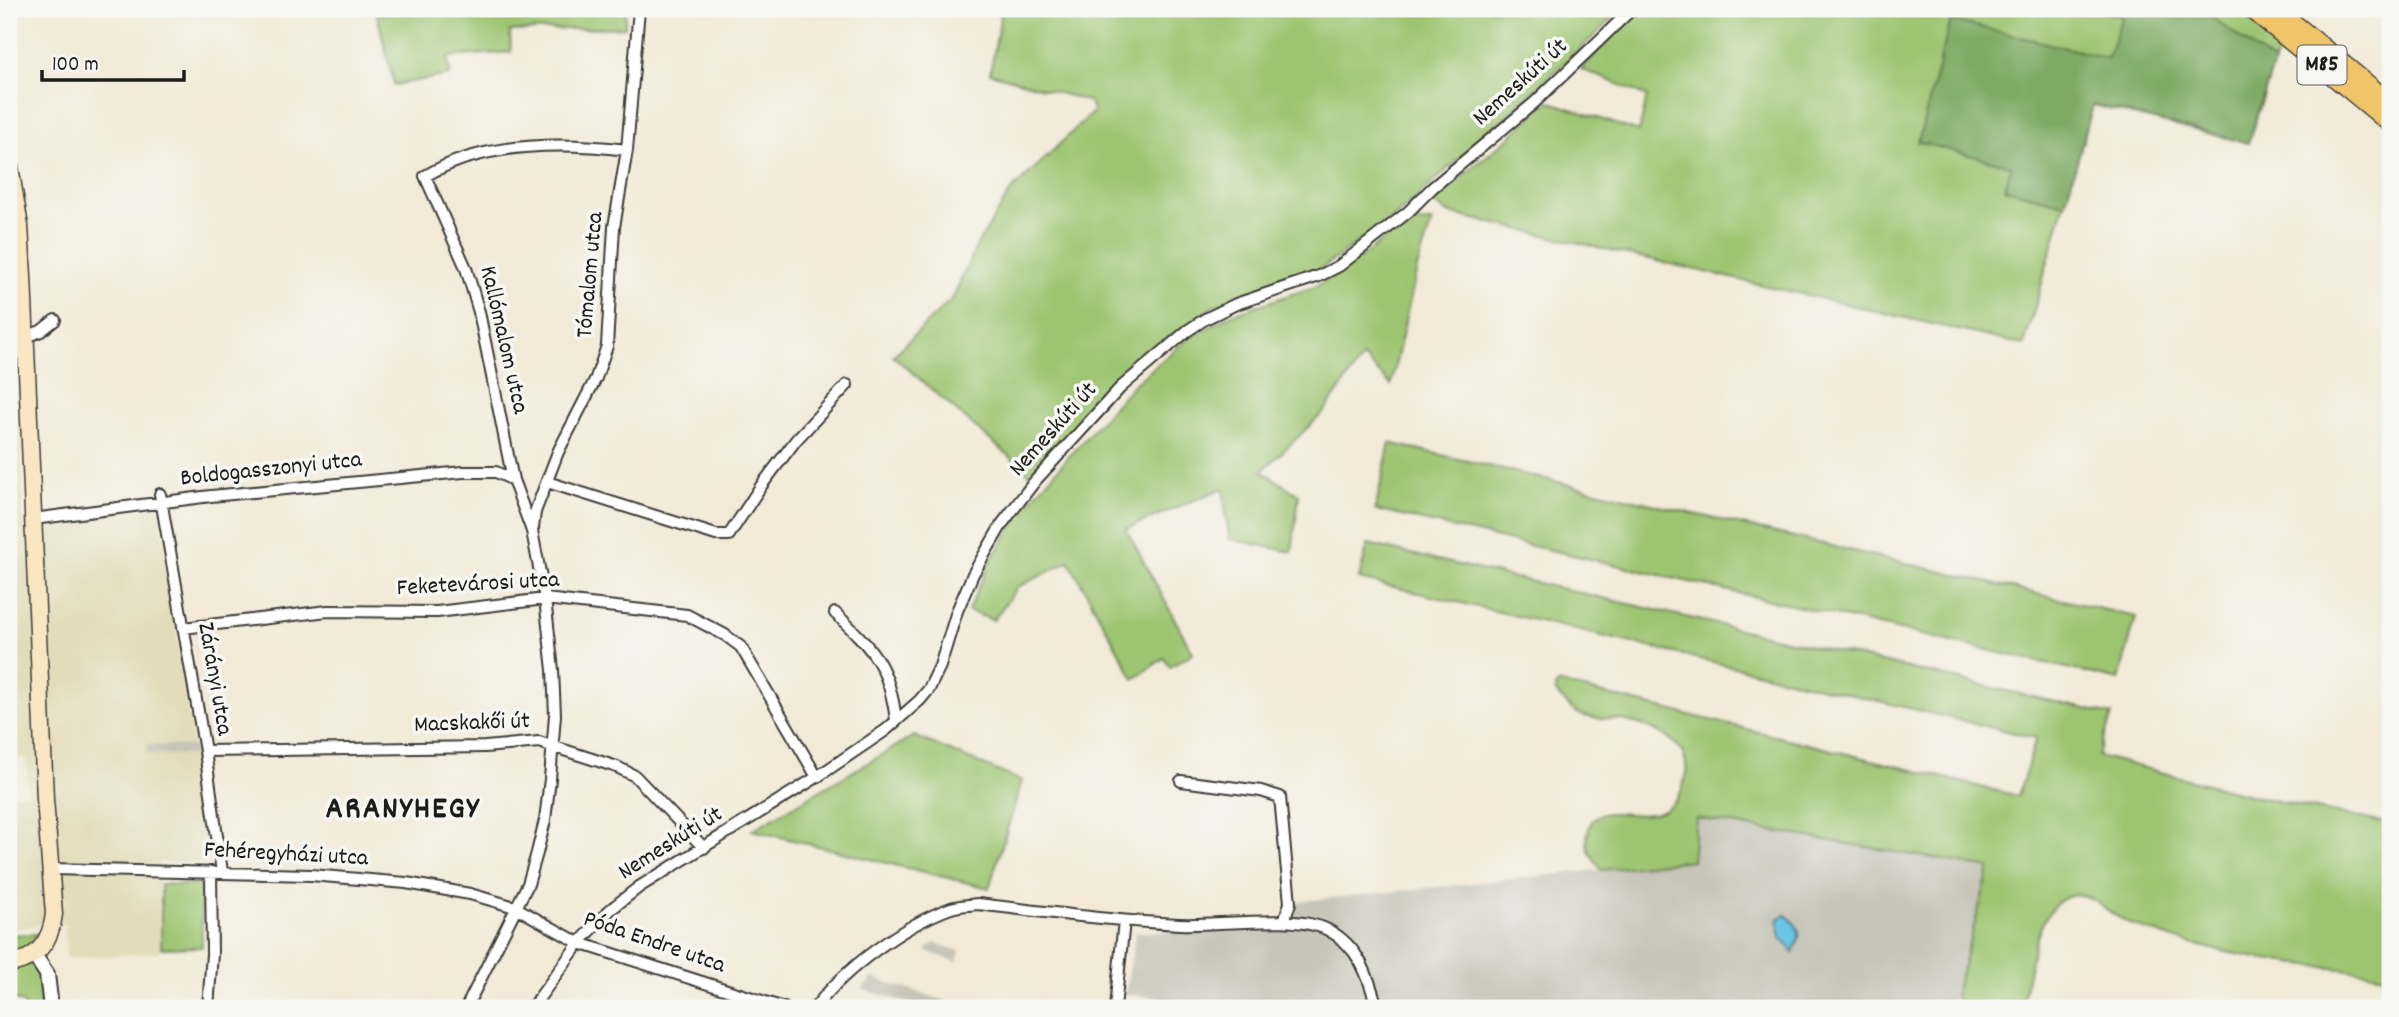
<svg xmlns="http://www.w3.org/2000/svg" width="2399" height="1017" font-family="Dekko,sans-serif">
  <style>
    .built { fill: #e3dcba }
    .industrial { fill: #c6c5b8 }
    .green { fill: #9dc571; stroke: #5c7046; stroke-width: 2 }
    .forest { fill: #7eaa63; stroke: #4d6340; stroke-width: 2 }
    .water { fill: #67c5e5; stroke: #427080; stroke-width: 2 }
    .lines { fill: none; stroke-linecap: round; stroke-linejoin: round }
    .minor-casing { stroke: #3c3b38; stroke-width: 14 }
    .tertiary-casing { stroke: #3c3b38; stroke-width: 18 }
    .secondary-casing { stroke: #3c3b38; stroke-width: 19 }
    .trunk-casing { stroke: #3c3b38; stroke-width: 21 }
    .minor { stroke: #fff; stroke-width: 10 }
    .tertiary { stroke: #fff; stroke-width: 14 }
    .secondary { stroke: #f9e7c3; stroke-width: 16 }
    .trunk { stroke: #f0c469; stroke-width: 18 }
    .labels { text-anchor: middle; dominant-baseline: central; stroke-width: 7; stroke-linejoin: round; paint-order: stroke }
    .shield { fill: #f6f6f2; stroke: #5d5d5c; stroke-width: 2 }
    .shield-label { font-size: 23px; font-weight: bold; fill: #1c1c1c }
    .street-label { font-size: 24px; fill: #1c1c1c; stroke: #f6f6f2 }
    .district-label { font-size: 32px; font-weight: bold; letter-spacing: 2px; fill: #1c1c1c; stroke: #f6f6f2 }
  </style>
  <rect width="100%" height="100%" fill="#f6f6f2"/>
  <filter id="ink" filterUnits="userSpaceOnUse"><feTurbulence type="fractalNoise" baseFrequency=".0143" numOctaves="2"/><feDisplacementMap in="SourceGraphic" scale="14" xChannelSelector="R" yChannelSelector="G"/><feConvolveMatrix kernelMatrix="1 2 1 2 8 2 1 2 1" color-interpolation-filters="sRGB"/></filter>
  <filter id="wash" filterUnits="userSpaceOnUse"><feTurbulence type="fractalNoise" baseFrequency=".00686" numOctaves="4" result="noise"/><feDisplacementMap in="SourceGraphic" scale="28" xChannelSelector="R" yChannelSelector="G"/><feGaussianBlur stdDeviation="1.57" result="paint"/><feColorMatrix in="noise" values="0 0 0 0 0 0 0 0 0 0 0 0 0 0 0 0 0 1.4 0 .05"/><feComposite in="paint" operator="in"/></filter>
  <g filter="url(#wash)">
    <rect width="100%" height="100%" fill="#f2ead7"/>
    <path class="built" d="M 9,414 L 19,414 L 23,522 L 159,507 L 210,864 L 159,862 L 159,953 L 67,958 L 64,924 L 9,928 L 9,794 L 28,794 L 26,758 L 9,758 Z"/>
    <path class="industrial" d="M 147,745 L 194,746 L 194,755 L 147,754 Z
      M 1696,818 L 1990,868 L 1951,1008 L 1160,1008 L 1161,998 L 1125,994 L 1136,932 L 1284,931 L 1294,902 L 1692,860 Z
      M 934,943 L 960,951 L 957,962 L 925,951 Z
      M 873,978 L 947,1001 L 945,1008 L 926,1008 L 862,989 Z"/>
    <path class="green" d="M 424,9 L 626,9 L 625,27 L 510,31 L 511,52 L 448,57 L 450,75 L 394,85 L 377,14 Z
      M 1002,9 L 1619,9 L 1606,25 L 1396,216 L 1313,274 L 1214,306 L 1143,356 L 1032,476 L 893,356 L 953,298 L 977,245 L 1011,191 L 1093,112 L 1090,102 L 990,73 Z
      M 1638,9 L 2292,9 L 2248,143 L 2093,105 L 2024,345 L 1448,213 L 1431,202 L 1511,136 L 1548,101 L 1639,132 L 1647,96 L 1581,69 Z
      M 1432,222 L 1417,268 L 1391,385 L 1363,357 L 1324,412 L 1262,471 L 1299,495 L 1292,552 L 1229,539 L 1223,488 L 1126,529 L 1193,653 L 1170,667 L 1164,658 L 1134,679 L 1069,561 L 1018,587 L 993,620 L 968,611 L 990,562 L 1023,508 L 1132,386 L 1186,340 L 1232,314 L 1317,286 L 1368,252 L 1405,223 Z
      M 1390,443 L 2136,617 L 2119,680 L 1375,510 Z
      M 1368,544 L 2112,715 L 2098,756 L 2253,796 L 2390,824 L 2390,980 L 2379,974 C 2303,964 2225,958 2153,932 C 2141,928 2128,924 2118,917 C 2103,909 2091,891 2071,896 C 2034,905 2028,978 2022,1008 L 1959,1008 L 1955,994 L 1990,868 L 1696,818 L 1692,860 L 1602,870 C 1587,853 1582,840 1593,819 C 1613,803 1645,826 1670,806 C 1680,799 1684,786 1686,773 C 1690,739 1648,725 1621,720 C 1610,718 1595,720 1584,716 C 1572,712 1563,701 1555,691 L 1555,687 L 1560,683 L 2018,796 L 2036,738 L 1359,579 Z
      M 914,736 L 1022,781 L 989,888 L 752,830 Z
      M 161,884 L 201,885 L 202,947 L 161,948 Z
      M 38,934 L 41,1008 L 25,1008 L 23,1003 L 9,997 L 9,935 Z"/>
    <path class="forest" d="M 2093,9 L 2201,9 L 2274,63 L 2248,143 L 2093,105 L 2065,204 L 2005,189 L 2011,166 L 1918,142 L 1951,20 L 2108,58 L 2122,16 Z"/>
    <path class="water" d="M 1786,915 C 1801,928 1803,934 1793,952 L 1781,937 L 1778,919 Z"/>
  </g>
  <g filter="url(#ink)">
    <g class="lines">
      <g class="minor-casing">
        <path id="minor" d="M 26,337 L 41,331 L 55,320
          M 547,482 L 716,535 L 729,535 L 761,486 L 796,440 L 847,385
          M 160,494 L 205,751 L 222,872
          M 33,519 L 211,496 L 463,472 L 496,472 L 513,480
          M 533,528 L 535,512 L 558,452 L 596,378 L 607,346 L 614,227 L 627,150 L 639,9
          M 835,613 C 873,649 890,667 896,721
          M 183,628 L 328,611 L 437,612 L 545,599 L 687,615 L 725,635 L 741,647 L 817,777
          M 205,751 L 485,747 L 539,742 L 617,767 L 635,776 L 704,848
          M 1181,781 L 1261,791 L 1280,797 L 1290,903 L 1284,921
          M 51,869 L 311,875 L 406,883 L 470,894 L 515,907 L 579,943 L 784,1008
          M 208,1008 L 212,954 L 211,872
          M 466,1008 L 528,884 L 537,853 L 545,820 L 550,779 L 555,715 L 553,670 L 545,599 L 532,531 L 513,480 L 479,312 L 466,268 L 425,176 C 483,142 563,142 627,150
          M 532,1008 L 579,943 L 610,910 L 639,887 L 817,777 L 886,730 L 920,700 L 929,689 L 940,666 L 957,611 L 973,574 L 1002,524 L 1035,481 L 1120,388 L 1187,331 L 1205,319 L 1236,304 L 1319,276 L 1339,266 L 1408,212 L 1432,188 L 1534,103 L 1632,9
          M 815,1008 C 845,968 904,925 951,908 C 960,905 970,905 978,904 C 1046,912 1112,921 1180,924 C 1220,926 1294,913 1328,930 C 1359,946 1369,977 1377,1008
          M 1115,1008 L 1124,921"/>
      </g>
      <g class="tertiary-casing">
        <path id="tertiary" d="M 34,955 L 47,974 L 51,1008"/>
      </g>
      <g class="secondary-casing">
        <path id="secondary" d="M 9,161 L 20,226 L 23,276 L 45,799 L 54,914 C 51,941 37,960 9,964"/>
      </g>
      <g class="trunk-casing">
        <path id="trunk" d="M 2252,9 L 2390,123
          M 2276,9 L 2390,103"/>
      </g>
      <use href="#minor" class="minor"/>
      <use href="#tertiary" class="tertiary"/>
      <use href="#secondary" class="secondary"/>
      <use href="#trunk" class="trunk"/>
    </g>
  </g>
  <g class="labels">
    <rect class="shield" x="2297.5" y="45.5" width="49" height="39" rx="5"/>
    <g class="shield-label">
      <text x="2322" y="65">M85</text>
    </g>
    <g class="street-label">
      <text transform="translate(1521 83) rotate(-42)">Nemeskúti út</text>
      <text transform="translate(591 275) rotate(-85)">Tómalom utca</text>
      <text transform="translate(503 340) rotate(77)">Kallómalom utca</text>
      <text transform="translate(1054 430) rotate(-48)">Nemeskúti út</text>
      <text transform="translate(271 470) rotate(-6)">Boldogasszonyi utca</text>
      <text transform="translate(478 585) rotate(-3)">Feketevárosi utca</text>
      <text transform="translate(214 679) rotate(80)">Zárányi utca</text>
      <text transform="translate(472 724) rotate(-2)">Macskakői út</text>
      <text transform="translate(671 844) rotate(-32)">Nemeskúti út</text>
      <text transform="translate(286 855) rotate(3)">Fehéregyházi utca</text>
      <text transform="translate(654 943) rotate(19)">Póda Endre utca</text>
    </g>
    <g class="district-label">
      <text x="403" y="811">ARANYHEGY</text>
    </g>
  </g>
  <rect width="2399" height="1017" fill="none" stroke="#f6f6f2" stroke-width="35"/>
  <path d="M42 70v10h142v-10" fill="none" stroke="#1c1c1c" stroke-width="3.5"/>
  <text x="52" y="70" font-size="21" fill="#1c1c1c" stroke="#f6f6f2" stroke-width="5" paint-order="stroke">100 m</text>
</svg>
